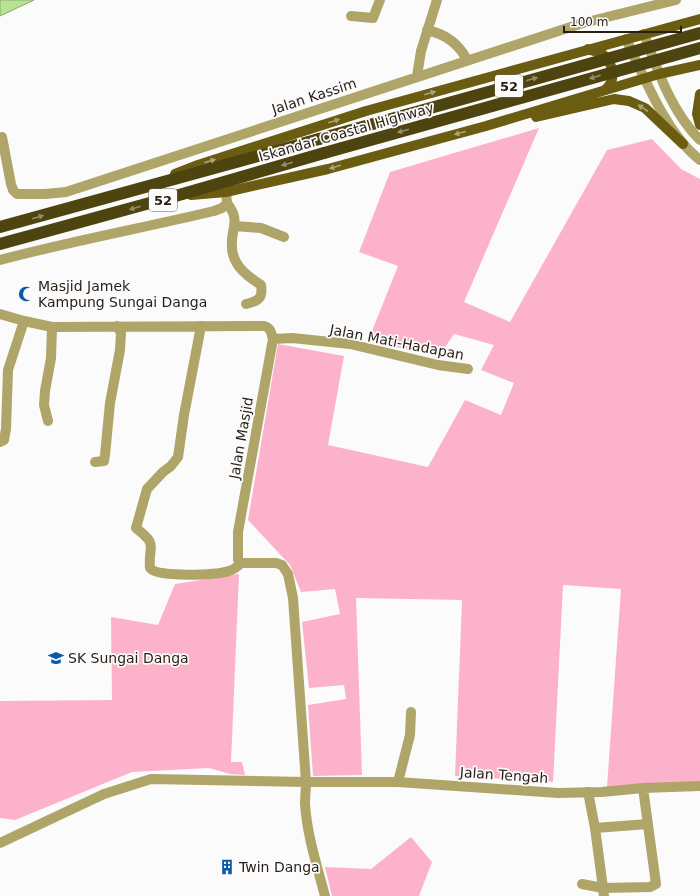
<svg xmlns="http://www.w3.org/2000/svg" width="700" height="896" font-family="'DejaVu Sans',sans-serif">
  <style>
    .green { fill: #fdb2cc }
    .water { fill: #b6e492; stroke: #8ca96c }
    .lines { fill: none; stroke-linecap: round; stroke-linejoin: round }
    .minor { stroke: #b0a569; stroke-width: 10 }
    .major { stroke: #6a5d12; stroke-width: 10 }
    .highway { stroke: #4e440f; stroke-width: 12 }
    .highway-bridge { stroke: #4e440f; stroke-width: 12 }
    .oneway { fill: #938d6d }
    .oneway2 { fill: #aba47b }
    .labels { text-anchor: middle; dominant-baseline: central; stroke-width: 3.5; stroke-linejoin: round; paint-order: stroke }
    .shield { fill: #fbfbfb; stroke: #68605a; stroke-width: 1 }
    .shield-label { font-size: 13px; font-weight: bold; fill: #291e15 }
    .street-label { font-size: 14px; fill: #291e15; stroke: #fbfbfb }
    .poi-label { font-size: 14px; fill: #291e15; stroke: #fbfbfb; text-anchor: start }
  </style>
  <rect width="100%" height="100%" fill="#fbfbfb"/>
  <path class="green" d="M 539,128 L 464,302 L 510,322 L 607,150 L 652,139 L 681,169 L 700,179 L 700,783 L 607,787 L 621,589 L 563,585 L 553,782 L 455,776 L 462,600 L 356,598 L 362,775 L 313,776 L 308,705 L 346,699 L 344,685 L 309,688 L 302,622 L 340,614 L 335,589 L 301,592 L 290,565 L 248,520 L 278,344 L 344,356 L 328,445 L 428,467 L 465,400 L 501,415 L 514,383 L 481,370 L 494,345 L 454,334 L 439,356 L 368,341 L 398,266 L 359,252 L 390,172 Z
    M 239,574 L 231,762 L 242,762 L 245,775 L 230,774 L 209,768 L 132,772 L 15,820 L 0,818 L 0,701 L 112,700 L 111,617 L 158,625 L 175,584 Z
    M 411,837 L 432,862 L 419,896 L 332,896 L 325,867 L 371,869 Z"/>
  <path class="water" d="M 0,0 L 34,0 L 0,16 Z"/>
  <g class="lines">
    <path class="minor" d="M 351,16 L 373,18 L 380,0
      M 427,30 C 445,34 459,44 467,60
      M 644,34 C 658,71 671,111 700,140
      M 626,39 C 644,77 667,135 700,160
      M 417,76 L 421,51 L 437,0
      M 2,137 L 11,184 L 13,190 L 17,194 L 45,194 L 66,192 L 583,23 L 676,0
      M 227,203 C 230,207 233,212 234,216 C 236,225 232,233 232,241 C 230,263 244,274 261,285 C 263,298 259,301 246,304
      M 235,226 L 261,228 L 284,237
      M 0,260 C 71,241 143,228 214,211 L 222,208 L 227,203 L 226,192
      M 0,314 L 24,321 L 52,327 L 264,326 C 271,328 271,332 273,339 L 238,532 L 238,560 L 241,563 L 276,563 L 282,565 L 288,574 L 293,598 L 306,782 C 306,789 305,797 305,804 C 307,835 317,866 325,896
      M 201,326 L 184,415 L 178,457 L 171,466 L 163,472 L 147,489 L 136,528 C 159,546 148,544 150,568 C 157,578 217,575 229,571 C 234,570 238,566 241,563
      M 273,339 L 292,338 L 350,344 L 438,365 L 468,369
      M 48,421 L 44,405 L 45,391 L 51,358 L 52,327
      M 0,442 L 4,440 L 6,429 L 8,370 L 24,321
      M 95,462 L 104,461 L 105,455 L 110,403 L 120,350 L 121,333 L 117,326
      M 398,782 L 410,735 L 411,712
      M 595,828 L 648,824
      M 0,843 L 104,794 L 151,779 L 306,782 L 398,782 L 558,793 L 602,792 L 643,788 L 700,786
      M 582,884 L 603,888 L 595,828 L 588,792
      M 604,896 L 603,888 L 650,887 L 656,884 L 643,788"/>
    <path class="major" d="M 588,49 C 592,51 597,51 601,53 C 610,58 615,73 611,82 C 610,85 607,88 605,90
      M 700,94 L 697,114 L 700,125
      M 536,117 L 614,99 L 629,101 L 645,108 L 683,144
      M 175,174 L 198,165 L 366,111 L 700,19
      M 191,195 L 226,192 L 328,169 L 486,126 L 659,74 L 700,65"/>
    <path class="highway" d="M 0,227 L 258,156 L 319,139
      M 0,244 L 179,195 L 324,153"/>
    <path class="highway-bridge" d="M 319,139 L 700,33
      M 324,153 L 700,48"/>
  </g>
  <defs><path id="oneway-solid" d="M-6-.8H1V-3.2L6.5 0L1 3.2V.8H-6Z"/></defs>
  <g class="oneway">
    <use href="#oneway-solid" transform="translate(595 77) rotate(164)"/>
    <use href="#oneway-solid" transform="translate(532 79) rotate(-16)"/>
    <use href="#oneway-solid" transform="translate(403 131) rotate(164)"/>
    <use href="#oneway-solid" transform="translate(287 164) rotate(164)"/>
    <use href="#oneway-solid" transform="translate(135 208) rotate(164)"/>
    <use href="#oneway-solid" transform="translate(38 217) rotate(-16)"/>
  </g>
  <g class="oneway2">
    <use href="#oneway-solid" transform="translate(430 93) rotate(-16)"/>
    <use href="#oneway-solid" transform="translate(643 108) rotate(-147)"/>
    <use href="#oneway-solid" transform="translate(334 121) rotate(-17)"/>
    <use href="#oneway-solid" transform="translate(460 133) rotate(165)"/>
    <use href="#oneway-solid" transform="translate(210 161) rotate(-18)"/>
    <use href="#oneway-solid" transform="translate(335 167) rotate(164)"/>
  </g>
  <defs>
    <g id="mosque-bare" transform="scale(1.2)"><path d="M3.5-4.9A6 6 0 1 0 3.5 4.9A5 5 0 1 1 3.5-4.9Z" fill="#0c59a8" stroke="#fbfbfb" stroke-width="2.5" paint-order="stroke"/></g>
    <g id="school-bare" transform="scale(1.2)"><path d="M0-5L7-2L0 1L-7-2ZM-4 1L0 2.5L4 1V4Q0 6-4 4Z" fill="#0c59a8" stroke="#fbfbfb" stroke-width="2.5" paint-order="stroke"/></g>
    <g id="building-bare" transform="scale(1.2)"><path d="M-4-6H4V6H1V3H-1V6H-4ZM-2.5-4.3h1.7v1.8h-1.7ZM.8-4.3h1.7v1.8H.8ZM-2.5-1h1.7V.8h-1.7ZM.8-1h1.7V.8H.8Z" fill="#0c59a8" stroke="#fbfbfb" stroke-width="2.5" paint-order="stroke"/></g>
  </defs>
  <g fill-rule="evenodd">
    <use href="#mosque-bare" x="26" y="294"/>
    <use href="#school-bare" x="56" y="658"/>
    <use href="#building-bare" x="227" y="867"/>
  </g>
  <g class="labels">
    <g class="shield">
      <rect x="495" y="75" width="28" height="22" rx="3"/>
      <rect x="149" y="189" width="28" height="22" rx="3"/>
    </g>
    <g class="shield-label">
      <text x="509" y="86">52</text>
      <text x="163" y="200">52</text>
    </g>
    <g class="street-label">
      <text transform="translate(314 96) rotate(-18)">Jalan Kassim</text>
      <text transform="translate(346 132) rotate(-16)">Iskandar Coastal Highway</text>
      <text transform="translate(397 342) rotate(11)">Jalan Mati-Hadapan</text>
      <text transform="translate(241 438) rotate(-80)">Jalan Masjid</text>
      <text transform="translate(504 775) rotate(4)">Jalan Tengah</text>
    </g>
    <g class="poi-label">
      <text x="38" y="286">Masjid Jamek<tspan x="38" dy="16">Kampung Sungai Danga</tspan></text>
      <text x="68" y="658">SK Sungai Danga</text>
      <text x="239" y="867">Twin Danga</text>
    </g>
  </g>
  <path d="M564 26v6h117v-6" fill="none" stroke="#291e15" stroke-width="2"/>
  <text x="570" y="26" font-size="12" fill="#291e15" stroke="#fbfbfb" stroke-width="3" paint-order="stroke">100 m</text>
</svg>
